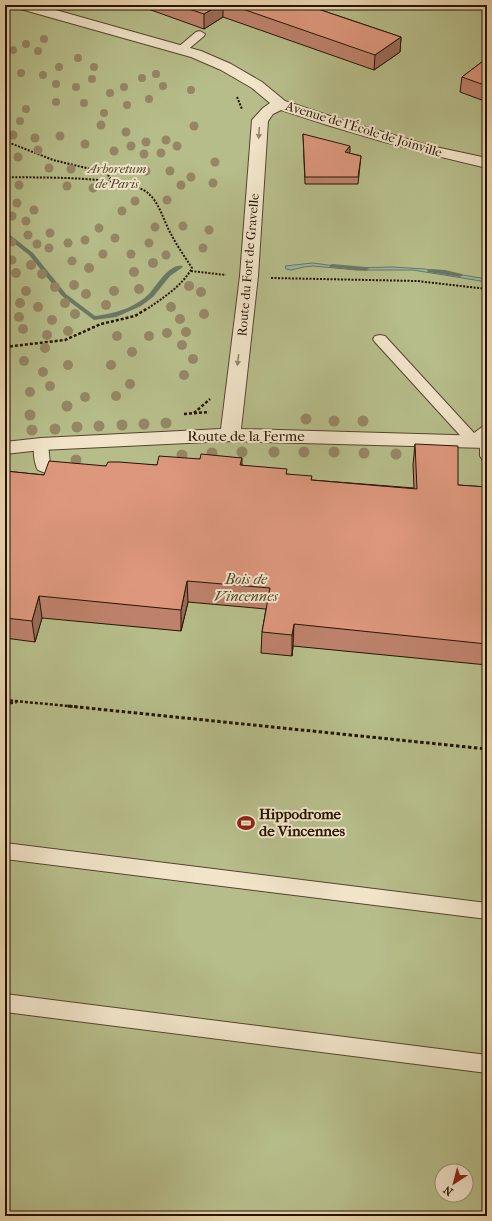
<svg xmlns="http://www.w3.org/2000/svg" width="492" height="1221" font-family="'IM FELL French Canon',serif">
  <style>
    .green { fill: #b6bd8a; stroke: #6d6846; fill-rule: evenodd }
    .water { fill: #98b9aa; stroke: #6a7766 }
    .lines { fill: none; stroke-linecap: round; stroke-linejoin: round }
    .stream { fill: #6a7766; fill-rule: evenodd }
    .service-casing { stroke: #56442c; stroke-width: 2 }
    .minor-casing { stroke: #56442c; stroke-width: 2 }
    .path-far2 { stroke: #241401; stroke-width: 2; stroke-dasharray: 2 1.5; stroke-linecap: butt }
    .path-far1 { stroke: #241401; stroke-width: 2.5; stroke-dasharray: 3 2; stroke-linecap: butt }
    .path { stroke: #241401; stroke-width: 3; stroke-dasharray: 3.5 2.5; stroke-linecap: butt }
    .service { fill: #f1e4c9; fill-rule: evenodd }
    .minor { fill: #f1e4c9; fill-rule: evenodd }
    .tree { fill: #958764 }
    .wall { fill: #be826c; stroke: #241401 }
    .shaded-wall { fill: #9b6a58; stroke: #241401 }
    .building { fill: #dd977d; stroke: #241401 }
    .oneway { fill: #95866f }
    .labels { text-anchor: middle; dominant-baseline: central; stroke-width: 4; stroke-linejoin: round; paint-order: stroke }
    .far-street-label { font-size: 13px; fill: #241401; stroke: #f1e4c9 }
    .far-park-label { font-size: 13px; font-style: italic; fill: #50472a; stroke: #f1e4c9 }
    .street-label { font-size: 15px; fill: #241401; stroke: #f1e4c9 }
    .park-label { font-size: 15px; font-style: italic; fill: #50472a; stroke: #f1e4c9 }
    .poi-label { font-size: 15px; font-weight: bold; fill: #241401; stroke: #f1e4c9; text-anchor: start }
  </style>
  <rect width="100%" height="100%" fill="#ead5ac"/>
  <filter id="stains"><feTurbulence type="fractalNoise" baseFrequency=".005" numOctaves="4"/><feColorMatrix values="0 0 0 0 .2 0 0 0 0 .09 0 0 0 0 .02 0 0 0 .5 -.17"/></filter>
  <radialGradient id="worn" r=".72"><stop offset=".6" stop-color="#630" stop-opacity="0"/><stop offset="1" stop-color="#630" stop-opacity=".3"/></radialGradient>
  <path class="green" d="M 5,5 L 487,5 L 487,1216 L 5,1216 ZM 442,1171 L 466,1171 L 466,1195 L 442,1195 Z"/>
  <path class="water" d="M 313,263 L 350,268 L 392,267 L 425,269 L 487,279 L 487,282 L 413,270 L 356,270 L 313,266 L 304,267 L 291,270 L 286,269 L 285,266 Z"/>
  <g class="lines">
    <path class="stream" d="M 5,231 L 33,253 L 66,294 L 95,316 C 110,314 124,311 137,303 C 142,300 146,297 150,293 C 157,285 169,264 182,266 L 183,267 L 170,276 L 153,297 L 141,306 L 116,317 L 94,320 L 62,296 L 29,255 L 5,236 Z
      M 332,264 L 366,267 L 369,269 L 366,271 L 330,267 L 329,266 Z
      M 430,269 L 445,270 L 462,274 L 463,275 L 460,277 L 428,272 L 427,271 Z"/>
    <g class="service-casing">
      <path id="service" d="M 200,31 L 205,34 L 204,36 L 185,52 L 177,52 L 176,50 L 177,48 L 196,32 Z
        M 380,335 L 385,336 L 474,433 L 482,427 L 487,425 L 487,461 L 482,459 L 480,456 L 480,443 L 473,446 L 468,444 L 375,342 L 373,339 L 375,336 Z
        M 41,439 L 46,441 L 48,444 L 50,464 L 68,472 L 70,475 L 68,478 L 63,480 L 38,470 C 34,464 32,447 36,441 Z
        M 5,843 L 487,903 L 487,919 L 5,859 Z
        M 5,994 L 487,1055 L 487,1073 L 5,1012 Z"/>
    </g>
    <g class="minor-casing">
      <path id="minor" d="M 15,5 L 38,5 L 201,51 L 231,64 L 262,82 L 285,101 L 342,120 L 431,146 L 487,158 L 487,168 C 417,152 349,133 281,110 L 273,114 L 268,121 L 258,276 L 241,429 L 487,436 L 487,448 L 230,441 L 41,450 L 5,454 L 5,442 L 41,438 L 221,429 L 240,276 L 252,120 L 263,108 L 270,103 L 252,88 L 221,70 L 191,57 L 17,8 Z"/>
    </g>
    <path class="path-far2" d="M 237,97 L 242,109
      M 5,141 L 53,160 L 103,172 L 108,175 L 112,181
      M 5,177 C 35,178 130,175 149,194 C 160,204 164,222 171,234 C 177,246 185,257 192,268 C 183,285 163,298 147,309
      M 191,271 L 226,275
      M 271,278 L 417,281 L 487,289"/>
    <path class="path-far1" d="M 5,347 L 65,340 L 101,324 L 135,316 L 148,308
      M 194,413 L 210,399
      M 184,414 L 209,412
      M 5,700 L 78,707
      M 5,704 L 17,702"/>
    <path class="path" d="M 68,706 L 487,749"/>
    <use href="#service" class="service"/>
    <use href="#minor" class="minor"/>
  </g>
  <g class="tree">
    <circle cx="44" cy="39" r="4"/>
    <circle cx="26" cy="44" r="4"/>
    <circle cx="13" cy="50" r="4"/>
    <circle cx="38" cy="51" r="4"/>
    <circle cx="78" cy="58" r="4"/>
    <circle cx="59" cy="67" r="4"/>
    <circle cx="94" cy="67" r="4"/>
    <circle cx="21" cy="73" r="4"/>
    <circle cx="156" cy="74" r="4"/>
    <circle cx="43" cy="75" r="4"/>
    <circle cx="142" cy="78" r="4"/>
    <circle cx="92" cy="79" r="4"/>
    <circle cx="56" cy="84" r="4"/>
    <circle cx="163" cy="86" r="4"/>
    <circle cx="76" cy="87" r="4"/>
    <circle cx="124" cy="87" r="4"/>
    <circle cx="191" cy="90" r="4"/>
    <circle cx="110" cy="93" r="4"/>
    <circle cx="149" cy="99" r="4"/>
    <circle cx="56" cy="102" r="4"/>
    <circle cx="84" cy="103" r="4"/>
    <circle cx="127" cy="105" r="4"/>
    <circle cx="26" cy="109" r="4"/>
    <circle cx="104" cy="113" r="4"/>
    <circle cx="20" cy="121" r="4"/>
    <circle cx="101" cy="125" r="4.5"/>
    <circle cx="194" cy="126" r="4.5"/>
    <circle cx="126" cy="132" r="4.5"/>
    <circle cx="13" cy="135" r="4.5"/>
    <circle cx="60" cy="136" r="4.5"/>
    <circle cx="35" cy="138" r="4.5"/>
    <circle cx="166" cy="140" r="4.5"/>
    <circle cx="146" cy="142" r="4.5"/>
    <circle cx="85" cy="144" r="4.5"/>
    <circle cx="131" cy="146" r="4.5"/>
    <circle cx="177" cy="146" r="4.5"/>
    <circle cx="38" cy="150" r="4.5"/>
    <circle cx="114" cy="151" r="4.5"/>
    <circle cx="161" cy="153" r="4.5"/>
    <circle cx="144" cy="154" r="4.5"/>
    <circle cx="18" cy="157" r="4.5"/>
    <circle cx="215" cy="162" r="4.5"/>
    <circle cx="49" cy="168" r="4.5"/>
    <circle cx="71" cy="169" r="4.5"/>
    <circle cx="146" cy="171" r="4.5"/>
    <circle cx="170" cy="171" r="4.5"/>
    <circle cx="191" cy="177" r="4.5"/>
    <circle cx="213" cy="183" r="4.5"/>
    <circle cx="19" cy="185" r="4.5"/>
    <circle cx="181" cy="185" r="4.5"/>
    <circle cx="67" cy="186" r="4.5"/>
    <circle cx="93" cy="188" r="4.5"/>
    <circle cx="167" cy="200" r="4.5"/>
    <circle cx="135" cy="201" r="4.5"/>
    <circle cx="17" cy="203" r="4.5"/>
    <circle cx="34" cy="210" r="4.5"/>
    <circle cx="122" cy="211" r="4.5"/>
    <circle cx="12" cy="216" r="4.5"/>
    <circle cx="26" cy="221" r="4.5"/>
    <circle cx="183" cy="226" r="4.5"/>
    <circle cx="155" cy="227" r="4.5"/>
    <circle cx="99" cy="228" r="4.5"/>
    <circle cx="209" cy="230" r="4.5"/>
    <circle cx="50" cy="233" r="4.5"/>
    <circle cx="28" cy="235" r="4.5"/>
    <circle cx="115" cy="238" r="4.5"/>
    <circle cx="85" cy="240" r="4.5"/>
    <circle cx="12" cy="242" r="4.5"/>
    <circle cx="68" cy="243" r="4.5"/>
    <circle cx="149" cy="243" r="4.5"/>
    <circle cx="37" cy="244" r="4.5"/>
    <circle cx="49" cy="248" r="4.5"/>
    <circle cx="203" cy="248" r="4.5"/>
    <circle cx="103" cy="254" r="4.5"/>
    <circle cx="131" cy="254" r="4.5"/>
    <circle cx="166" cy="255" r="4.5"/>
    <circle cx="12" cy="260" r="4.5"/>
    <circle cx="72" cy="261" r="4.5"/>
    <circle cx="153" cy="263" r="5"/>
    <circle cx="31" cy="265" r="5"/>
    <circle cx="89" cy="268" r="5"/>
    <circle cx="134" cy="272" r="5"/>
    <circle cx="16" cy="273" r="5"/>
    <circle cx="42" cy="274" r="5"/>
    <circle cx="74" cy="285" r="5"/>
    <circle cx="189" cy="286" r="5"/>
    <circle cx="55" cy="287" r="5"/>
    <circle cx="139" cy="289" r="5"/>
    <circle cx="26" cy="291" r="5"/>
    <circle cx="114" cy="291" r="5"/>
    <circle cx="201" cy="292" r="5"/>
    <circle cx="86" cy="294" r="5"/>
    <circle cx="20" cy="303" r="5"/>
    <circle cx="65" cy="303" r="5"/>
    <circle cx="106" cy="305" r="5"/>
    <circle cx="38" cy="307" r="5"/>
    <circle cx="171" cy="307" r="5"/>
    <circle cx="75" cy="314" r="5"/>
    <circle cx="204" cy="314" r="5"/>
    <circle cx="19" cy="317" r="5"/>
    <circle cx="180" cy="319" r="5"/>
    <circle cx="52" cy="320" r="5"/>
    <circle cx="23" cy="329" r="5"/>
    <circle cx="68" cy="331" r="5"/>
    <circle cx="186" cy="332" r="5"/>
    <circle cx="167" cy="333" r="5"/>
    <circle cx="47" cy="335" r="5"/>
    <circle cx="117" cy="336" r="5"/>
    <circle cx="149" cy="336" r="5"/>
    <circle cx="182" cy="345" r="5"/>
    <circle cx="45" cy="348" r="5"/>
    <circle cx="132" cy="352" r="5"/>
    <circle cx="193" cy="359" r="5"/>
    <circle cx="24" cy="361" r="5"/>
    <circle cx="68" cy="365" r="5"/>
    <circle cx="111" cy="365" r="5"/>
    <circle cx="43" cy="372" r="5"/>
    <circle cx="184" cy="375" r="5"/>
    <circle cx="130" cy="384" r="5"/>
    <circle cx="50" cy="386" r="5"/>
    <circle cx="30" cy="392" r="5"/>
    <circle cx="116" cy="396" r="5"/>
    <circle cx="85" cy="397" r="5"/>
    <circle cx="67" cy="406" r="5.5"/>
    <circle cx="30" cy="415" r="5.5"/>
    <circle cx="306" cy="419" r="5.5"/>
    <circle cx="334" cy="421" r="5.5"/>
    <circle cx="363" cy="421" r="5.5"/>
    <circle cx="166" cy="423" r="5.5"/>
    <circle cx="144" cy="424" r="5.5"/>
    <circle cx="122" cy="425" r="5.5"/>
    <circle cx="99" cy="426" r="5.5"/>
    <circle cx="77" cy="427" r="5.5"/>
    <circle cx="55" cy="429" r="5.5"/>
    <circle cx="32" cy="430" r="5.5"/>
    <circle cx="242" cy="452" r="5.5"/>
    <circle cx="274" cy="452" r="5.5"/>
    <circle cx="304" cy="452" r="5.5"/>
    <circle cx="334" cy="452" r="5.5"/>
    <circle cx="212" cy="453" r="5.5"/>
    <circle cx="364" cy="453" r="5.5"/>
    <circle cx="396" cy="454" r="5.5"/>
    <circle cx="182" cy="455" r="5.5"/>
    <circle cx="76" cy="460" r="5.5"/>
  </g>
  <path class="wall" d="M 137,5 L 306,5 L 401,37 L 400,52 L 374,70 L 223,17 L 204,29 Z
    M 487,58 L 487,102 L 460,92 L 462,77 Z
    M 303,134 L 350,152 L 349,153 L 361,156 L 358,184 L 305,184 Z
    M 415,444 L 458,485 L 487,487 L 487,665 L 293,646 L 292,656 L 261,653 L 262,632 L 266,609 L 188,602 L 181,631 L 42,618 L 35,642 L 5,638 L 5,471 L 44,475 L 106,466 L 157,465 L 200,459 L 242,458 L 242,465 L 287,474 L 312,480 L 414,488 L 413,465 Z"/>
  <path class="shaded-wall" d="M 219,5 L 223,5 L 223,17 L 204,29 L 204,14 Z
    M 401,37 L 400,52 L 374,70 L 375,55 Z
    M 350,146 L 350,152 L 344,158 L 345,152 Z
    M 187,581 L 188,602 L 181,631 L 181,610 Z
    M 39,596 L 42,618 L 35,642 L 32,621 Z
    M 294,624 L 293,646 L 292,656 L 292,635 Z"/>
  <path class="building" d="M 177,5 L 219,5 L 204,14 Z
    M 231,5 L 306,5 L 401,37 L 375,55 Z
    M 487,58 L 487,86 L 462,77 Z
    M 303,134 L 350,146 L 345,152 L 361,156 L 358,177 L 305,177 Z
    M 415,444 L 458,446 L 458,485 L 487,487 L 487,644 L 294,624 L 292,635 L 262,632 L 270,588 L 187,581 L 181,610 L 39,596 L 32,621 L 5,618 L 5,471 L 44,475 L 49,461 L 106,466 L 108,462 L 119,462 L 157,465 L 159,456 L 200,459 L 201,454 L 242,458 L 240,465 L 287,469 L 286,474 L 312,476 L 311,480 L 417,489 Z"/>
  <defs><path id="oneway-solid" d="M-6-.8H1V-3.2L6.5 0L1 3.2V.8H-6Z"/></defs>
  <g class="oneway">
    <use href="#oneway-solid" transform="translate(259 133) rotate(94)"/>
    <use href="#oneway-solid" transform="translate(238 360) rotate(97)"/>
  </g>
  <defs>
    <g id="stadium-bare" transform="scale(1.38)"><path d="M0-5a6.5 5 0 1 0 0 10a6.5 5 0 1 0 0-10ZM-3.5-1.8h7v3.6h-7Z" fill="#8f2418" stroke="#f1e4c9" stroke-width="2.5" paint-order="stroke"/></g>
  </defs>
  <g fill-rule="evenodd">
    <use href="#stadium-bare" x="246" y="823"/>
  </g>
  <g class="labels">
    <g class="far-street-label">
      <text transform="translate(364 129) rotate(17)">Avenue de l'École de Joinville</text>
      <text transform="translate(248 265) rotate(-85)">Route du Fort de Gravelle</text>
    </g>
    <g class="far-park-label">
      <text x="117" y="168">Arboretum<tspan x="117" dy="15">de Paris</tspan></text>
    </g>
    <g class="street-label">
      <text x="246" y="436">Route de la Ferme</text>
    </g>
    <g class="park-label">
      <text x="246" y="579">Bois de<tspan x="246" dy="17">Vincennes</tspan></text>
    </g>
    <g class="poi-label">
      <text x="259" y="814">Hippodrome<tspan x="259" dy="17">de Vincennes</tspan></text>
    </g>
  </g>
  <rect width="492" height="1221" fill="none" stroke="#ead5ac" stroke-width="20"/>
  <rect x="6" y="6" width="480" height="1209" fill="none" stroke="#241401" stroke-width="2"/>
  <rect x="10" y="10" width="472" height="1201" fill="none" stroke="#241401"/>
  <g transform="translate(454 1183) rotate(216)"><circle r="19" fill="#f1e4c9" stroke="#9f9179"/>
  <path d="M0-3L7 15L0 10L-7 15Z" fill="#8f2418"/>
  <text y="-6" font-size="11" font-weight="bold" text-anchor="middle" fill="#241401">N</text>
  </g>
  <rect width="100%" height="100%" filter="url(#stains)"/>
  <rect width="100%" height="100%" fill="url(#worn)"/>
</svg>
